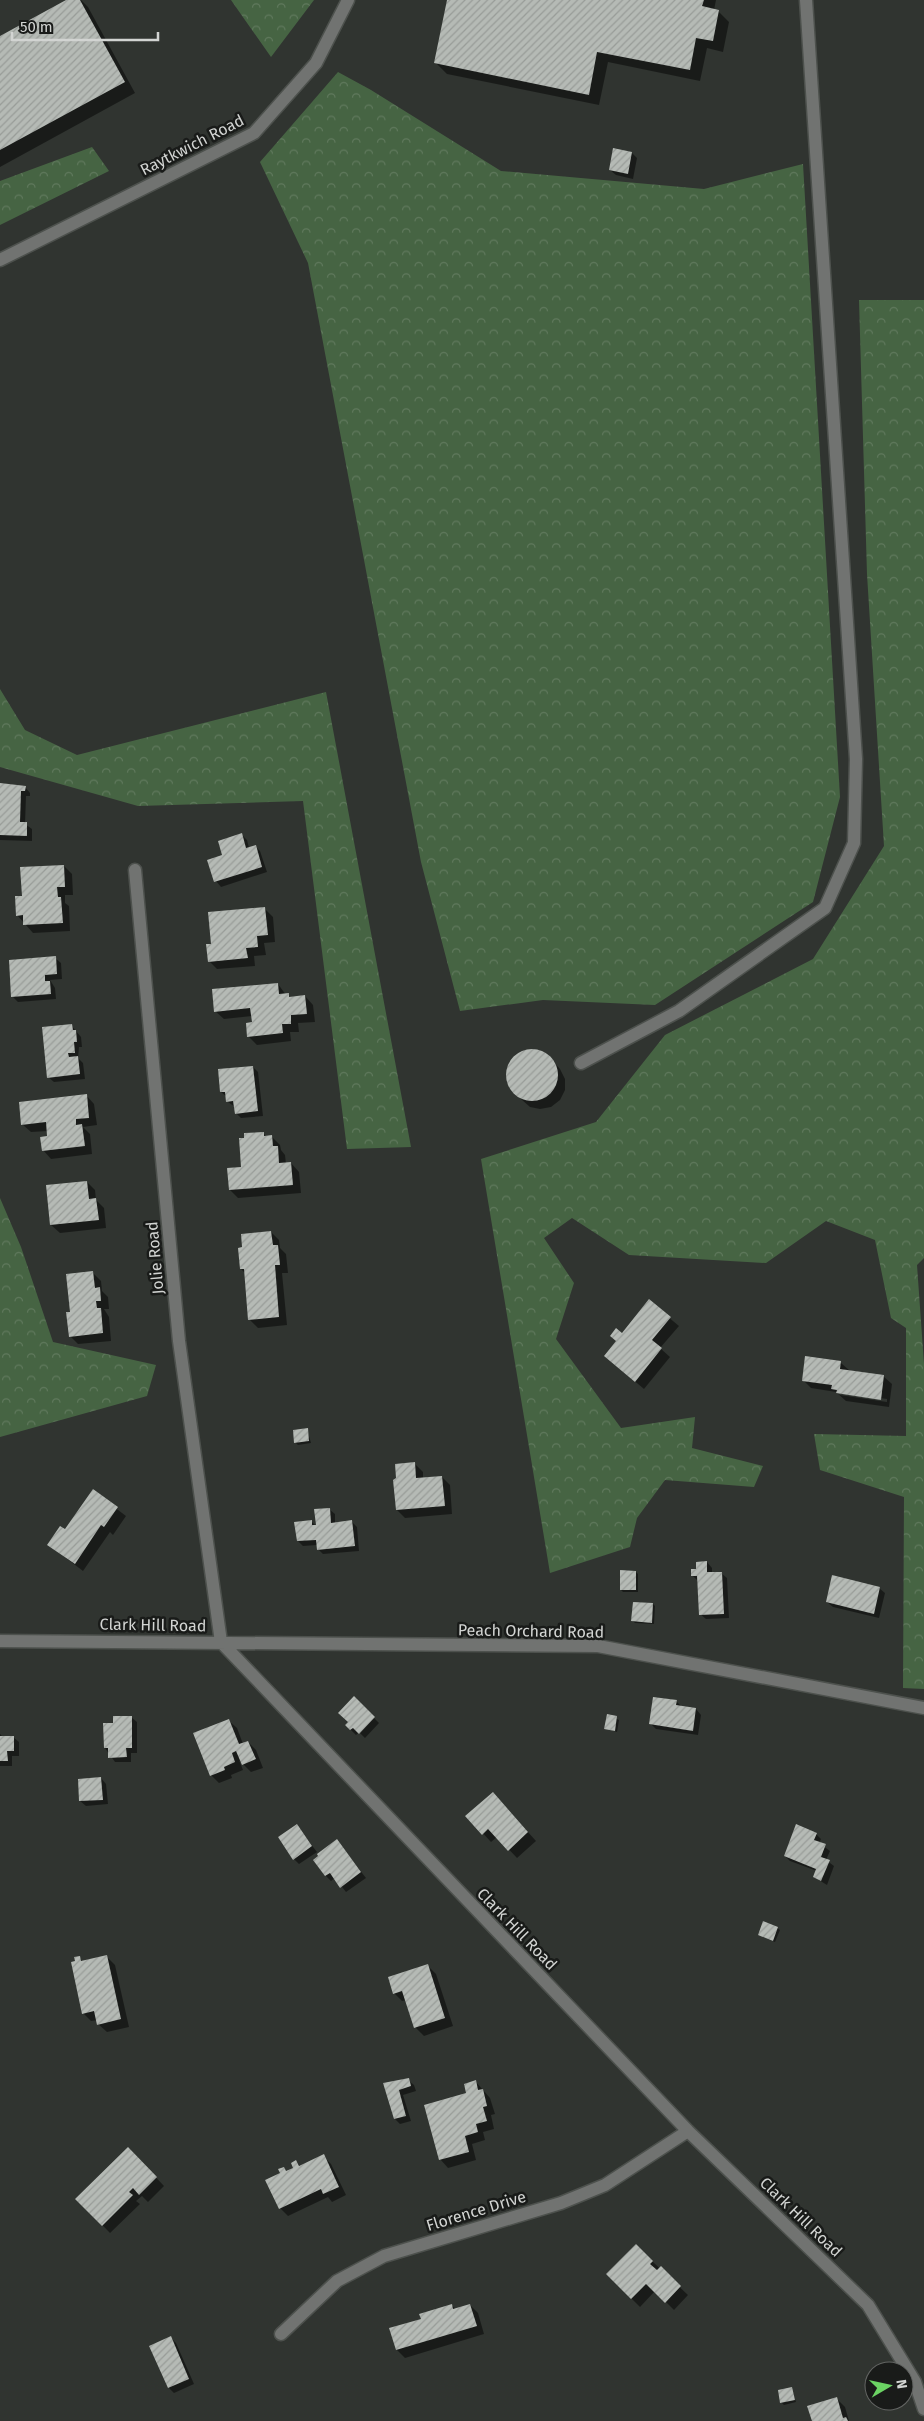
<svg xmlns="http://www.w3.org/2000/svg" width="924" height="2421" font-family="'Fira Sans',sans-serif">
  <style>
    .forest { fill: url(#forest-crowns) }
    .shadow { fill: #0007; fill-rule: evenodd }
    .building { fill: url(#building-hatch) }
    .lines { fill: none; stroke-linecap: round; stroke-linejoin: round }
    .minor-casing { stroke: #4d514d; stroke-width: 15 }
    .minor { stroke: #717371; stroke-width: 12 }
    .labels { text-anchor: middle; dominant-baseline: central; stroke-width: 5; stroke-linejoin: round; paint-order: stroke }
    .street-label { font-size: 16px; fill: #d2d4d2; stroke: #191b19 }
  </style>
  <defs>
    <pattern id="forest-crowns" width="20" height="18" patternUnits="userSpaceOnUse" patternTransform="scale(1.25)"><rect width="20" height="18" fill="#466443"/><path d="M2 6a3 3 0 1 1 6 0M12 15a3 3 0 1 1 6 0" fill="none" stroke="#60795d"/></pattern>
    <pattern id="building-hatch" width="6" height="6" patternUnits="userSpaceOnUse" patternTransform="scale(1.25)"><rect width="6" height="6" fill="#b5bab5"/><path d="M-1 1l2-2M0 6l6-6M5 7l2-2" fill="none" stroke="#989c98"/></pattern>
  </defs>
  <rect width="100%" height="100%" fill="#303430"/>
  <path class="forest" d="M 231,0 L 314,0 L 271,57 Z
    M 338,72 L 371,90 L 501,171 L 704,189 L 803,164 L 840,797 L 813,902 L 655,1005 L 543,1000 L 460,1011 L 421,862 L 308,263 L 260,162 Z
    M 92,147 L 109,171 L 0,225 L 0,181 Z
    M 859,300 L 924,300 L 924,1258 L 917,1265 L 924,1364 L 924,1689 L 903,1688 L 904,1497 L 820,1470 L 814,1434 L 906,1436 L 906,1328 L 891,1318 L 875,1240 L 826,1221 L 766,1263 L 629,1255 L 572,1218 L 544,1238 L 574,1283 L 556,1339 L 621,1428 L 695,1417 L 692,1448 L 763,1466 L 754,1487 L 665,1480 L 637,1518 L 630,1547 L 550,1573 L 481,1159 L 596,1122 L 665,1035 L 813,959 L 884,846 L 867,574 Z
    M 0,689 L 25,730 L 77,755 L 326,692 L 411,1147 L 347,1149 L 303,801 L 138,806 L 0,767 Z
    M 0,1198 L 21,1247 L 53,1342 L 156,1365 L 147,1396 L 0,1437 Z"/>
  <path class="shadow" d="M 69,0 L 81,0 L 88,7 L 135,93 L 0,167 L 0,38 Z
    M 448,0 L 716,0 L 714,10 L 718,11 L 729,22 L 723,52 L 707,48 L 700,81 L 608,62 L 599,105 L 447,74 L 436,63 Z
    M 632,153 L 637,158 L 633,179 L 616,175 L 610,170 Z
    M 0,785 L 25,787 L 30,793 L 30,796 L 26,796 L 25,824 L 32,829 L 32,841 L 0,840 Z
    M 242,835 L 247,840 L 249,848 L 255,846 L 260,851 L 267,872 L 221,887 L 216,881 L 224,856 Z
    M 64,866 L 72,874 L 73,895 L 65,895 L 65,903 L 69,906 L 70,931 L 33,933 L 17,915 L 23,897 Z
    M 264,908 L 273,917 L 275,942 L 264,943 L 266,955 L 254,956 L 255,966 L 217,969 L 209,961 L 212,945 Z
    M 55,958 L 61,963 L 62,979 L 50,980 L 55,988 L 56,999 L 18,1002 L 13,997 Z
    M 278,984 L 286,995 L 291,998 L 305,996 L 313,1005 L 315,1022 L 298,1023 L 299,1032 L 290,1032 L 291,1041 L 257,1045 L 248,1036 L 253,1024 L 252,1016 L 224,1019 L 215,1011 Z
    M 71,1025 L 81,1037 L 82,1047 L 79,1047 L 78,1058 L 83,1063 L 85,1079 L 54,1082 L 48,1077 Z
    M 532,1050 L 543,1053 L 552,1060 L 560,1069 L 565,1079 L 565,1090 L 560,1100 L 551,1107 L 540,1109 L 530,1107 L 512,1091 L 508,1081 L 508,1069 L 513,1060 L 522,1053 Z
    M 253,1067 L 258,1072 L 263,1116 L 241,1118 L 236,1113 L 235,1107 L 228,1102 L 227,1097 L 221,1092 Z
    M 86,1095 L 94,1104 L 97,1125 L 83,1127 L 90,1134 L 92,1154 L 51,1159 L 43,1150 L 49,1137 L 48,1131 L 31,1132 L 22,1124 Z
    M 263,1133 L 267,1137 L 272,1137 L 280,1145 L 281,1150 L 285,1155 L 286,1164 L 291,1163 L 299,1172 L 301,1193 L 238,1198 L 230,1190 Z
    M 87,1182 L 95,1190 L 96,1200 L 104,1208 L 106,1228 L 60,1233 L 51,1225 Z
    M 271,1232 L 279,1240 L 280,1248 L 286,1254 L 288,1273 L 282,1273 L 287,1325 L 258,1328 L 250,1320 L 245,1273 L 241,1269 Z
    M 93,1273 L 101,1281 L 102,1291 L 108,1297 L 109,1309 L 104,1309 L 109,1317 L 111,1341 L 78,1344 L 70,1336 L 71,1313 Z
    M 649,1301 L 679,1326 L 660,1348 L 670,1357 L 644,1389 L 605,1356 Z
    M 841,1363 L 850,1371 L 883,1376 L 892,1384 L 889,1407 L 846,1401 L 836,1392 L 811,1388 L 803,1380 ZM 837,1392 L 887,1399 L 887,1402 L 840,1395 Z
    M 307,1429 L 311,1443 L 298,1445 L 295,1442 Z
    M 415,1464 L 423,1472 L 423,1478 L 442,1477 L 450,1485 L 452,1514 L 405,1518 L 397,1510 Z
    M 93,1491 L 126,1516 L 113,1535 L 110,1532 L 83,1571 L 49,1545 L 65,1531 Z
    M 329,1509 L 335,1514 L 335,1523 L 352,1522 L 357,1527 L 359,1551 L 323,1554 L 318,1549 L 317,1545 L 303,1546 L 298,1541 L 311,1521 L 317,1527 Z
    M 707,1562 L 712,1568 L 712,1573 L 721,1573 L 727,1578 L 729,1618 L 706,1619 L 700,1614 L 697,1580 L 692,1575 Z
    M 636,1572 L 638,1574 L 638,1592 L 623,1592 L 621,1590 Z
    M 879,1588 L 885,1593 L 879,1618 L 833,1607 L 827,1602 Z
    M 653,1604 L 655,1606 L 654,1624 L 635,1623 L 633,1621 Z
    M 354,1698 L 379,1723 L 365,1738 L 359,1732 L 356,1735 L 346,1725 L 349,1722 Z
    M 676,1701 L 682,1707 L 696,1709 L 701,1715 L 698,1735 L 656,1729 L 651,1724 Z
    M 608,1715 L 619,1720 L 617,1732 L 606,1728 Z
    M 131,1717 L 137,1722 L 137,1753 L 131,1753 L 131,1762 L 115,1762 L 105,1748 L 114,1724 Z
    M 228,1720 L 237,1728 L 243,1744 L 248,1742 L 256,1750 L 263,1768 L 251,1772 L 239,1760 L 243,1770 L 231,1775 L 232,1778 L 219,1783 L 211,1775 Z
    M 0,1734 L 3,1737 L 13,1737 L 19,1742 L 19,1756 L 12,1756 L 12,1766 L 0,1766 Z
    M 101,1778 L 106,1784 L 108,1804 L 86,1806 L 80,1801 Z
    M 501,1802 L 536,1841 L 517,1858 L 497,1837 L 491,1842 L 467,1816 Z
    M 296,1825 L 317,1852 L 299,1864 L 294,1859 Z
    M 816,1834 L 821,1839 L 819,1843 L 830,1851 L 826,1860 L 834,1866 L 827,1885 L 814,1877 L 817,1871 L 790,1861 L 785,1856 Z
    M 337,1841 L 366,1878 L 346,1892 L 335,1878 L 331,1881 L 326,1876 L 315,1860 Z
    M 777,1928 L 780,1930 L 775,1942 L 759,1935 Z
    M 107,1957 L 115,1965 L 129,2027 L 107,2032 L 98,2024 L 98,2020 L 91,2021 L 83,2013 L 79,1958 L 83,1962 Z
    M 428,1966 L 436,1974 L 453,2026 L 424,2036 L 416,2028 L 406,2000 L 402,2001 L 394,1993 Z
    M 408,2080 L 414,2085 L 416,2091 L 403,2095 L 411,2121 L 400,2124 L 395,2119 L 384,2084 Z
    M 476,2082 L 490,2098 L 495,2114 L 491,2115 L 494,2129 L 483,2132 L 485,2140 L 472,2144 L 476,2160 L 448,2168 L 440,2159 L 468,2094 Z
    M 128,2148 L 164,2186 L 148,2202 L 142,2196 L 136,2201 L 140,2204 L 110,2233 L 77,2199 Z
    M 323,2156 L 331,2164 L 346,2195 L 332,2202 L 328,2197 L 288,2216 L 280,2208 L 287,2172 L 295,2168 L 296,2162 L 300,2166 Z
    M 636,2246 L 688,2295 L 674,2310 L 655,2291 L 640,2307 L 607,2274 Z
    M 451,2305 L 456,2309 L 470,2305 L 478,2313 L 484,2334 L 405,2358 L 397,2350 L 391,2329 L 422,2320 Z
    M 171,2338 L 176,2343 L 194,2384 L 174,2393 L 169,2388 Z
    M 791,2388 L 796,2402 L 784,2405 L 781,2402 Z
    M 837,2399 L 845,2407 L 849,2421 L 813,2421 Z"/>
  <path class="building" d="M 66,0 L 80,0 L 125,82 L 0,150 L 0,36 Z
    M 447,0 L 704,0 L 702,6 L 719,10 L 713,41 L 696,38 L 690,70 L 597,52 L 589,95 L 434,63 Z
    M 613,148 L 632,152 L 628,174 L 609,170 Z
    M 0,783 L 26,786 L 25,791 L 21,791 L 20,822 L 27,822 L 27,836 L 0,835 Z
    M 242,833 L 246,848 L 256,845 L 262,867 L 214,882 L 207,860 L 222,855 L 218,841 Z
    M 64,865 L 65,887 L 57,887 L 58,897 L 61,897 L 63,923 L 23,925 L 23,915 L 16,916 L 15,896 L 22,896 L 20,867 Z
    M 265,907 L 268,935 L 257,936 L 258,947 L 246,948 L 248,958 L 208,962 L 206,944 L 211,944 L 208,912 Z
    M 56,956 L 57,974 L 45,975 L 45,981 L 50,981 L 51,994 L 11,997 L 9,960 Z
    M 278,983 L 279,994 L 289,993 L 289,997 L 305,995 L 307,1014 L 291,1015 L 291,1024 L 282,1024 L 283,1033 L 247,1037 L 246,1023 L 252,1022 L 250,1008 L 214,1012 L 212,989 Z
    M 72,1024 L 73,1030 L 76,1030 L 77,1042 L 74,1042 L 75,1053 L 68,1053 L 69,1057 L 78,1056 L 80,1074 L 47,1078 L 42,1027 Z
    M506 1075a26 26 0 1 1 52 0a26 26 0 1 1-52 0Z
    M 253,1066 L 258,1111 L 235,1114 L 233,1101 L 226,1102 L 225,1092 L 220,1092 L 218,1069 Z
    M 87,1094 L 89,1118 L 76,1119 L 76,1125 L 82,1124 L 85,1146 L 42,1151 L 40,1137 L 47,1136 L 46,1122 L 21,1125 L 19,1102 Z
    M 264,1132 L 264,1136 L 272,1135 L 273,1146 L 278,1146 L 279,1163 L 291,1162 L 293,1185 L 229,1190 L 227,1168 L 241,1167 L 239,1138 L 244,1138 L 244,1133 Z
    M 87,1181 L 89,1199 L 96,1198 L 99,1220 L 50,1225 L 46,1185 Z
    M 271,1231 L 273,1245 L 278,1245 L 280,1265 L 275,1265 L 279,1317 L 248,1320 L 244,1269 L 240,1269 L 238,1248 L 242,1247 L 241,1234 Z
    M 93,1271 L 95,1288 L 100,1287 L 101,1301 L 96,1301 L 97,1308 L 101,1308 L 103,1333 L 69,1337 L 66,1312 L 70,1312 L 66,1274 Z
    M 649,1299 L 671,1317 L 652,1340 L 662,1348 L 635,1382 L 604,1356 L 616,1341 L 610,1336 L 616,1328 L 622,1333 Z
    M 805,1356 L 841,1361 L 840,1369 L 884,1375 L 881,1400 L 836,1393 L 837,1390 L 831,1389 L 832,1385 L 802,1381 Z
    M 308,1428 L 309,1441 L 294,1443 L 293,1430 Z
    M 415,1462 L 416,1478 L 442,1476 L 445,1506 L 396,1510 L 393,1480 L 396,1478 L 395,1464 Z
    M 93,1489 L 118,1507 L 104,1527 L 101,1525 L 75,1564 L 47,1545 L 60,1526 L 65,1529 Z
    M 330,1508 L 331,1523 L 352,1520 L 355,1546 L 317,1550 L 316,1540 L 297,1541 L 294,1522 L 312,1520 L 312,1525 L 316,1525 L 314,1509 Z
    M 707,1561 L 707,1572 L 722,1572 L 724,1614 L 699,1615 L 697,1576 L 691,1576 L 691,1569 L 696,1569 L 696,1562 Z
    M 620,1570 L 636,1571 L 636,1590 L 620,1590 Z
    M 832,1575 L 880,1587 L 874,1614 L 826,1602 Z
    M 633,1602 L 653,1603 L 652,1623 L 631,1621 Z
    M 354,1696 L 375,1717 L 359,1734 L 353,1728 L 350,1730 L 345,1725 L 348,1722 L 338,1713 Z
    M 653,1697 L 677,1700 L 676,1705 L 696,1708 L 693,1731 L 649,1724 Z
    M 607,1714 L 617,1716 L 615,1731 L 604,1729 Z
    M 113,1716 L 132,1716 L 132,1748 L 126,1748 L 127,1757 L 108,1758 L 108,1748 L 104,1748 L 103,1723 L 113,1723 Z
    M 229,1719 L 239,1744 L 248,1741 L 256,1759 L 242,1765 L 236,1751 L 232,1753 L 235,1762 L 224,1767 L 225,1770 L 210,1776 L 193,1733 Z
    M 0,1736 L 14,1736 L 14,1751 L 7,1751 L 8,1761 L 0,1761 Z
    M 101,1777 L 103,1800 L 79,1801 L 78,1779 Z
    M 493,1792 L 528,1832 L 508,1851 L 488,1829 L 482,1835 L 465,1816 Z
    M 297,1824 L 312,1846 L 293,1860 L 278,1837 Z
    M 796,1824 L 817,1833 L 814,1840 L 826,1844 L 821,1857 L 830,1860 L 821,1881 L 813,1877 L 816,1869 L 784,1856 Z
    M 337,1839 L 361,1872 L 340,1888 L 330,1873 L 325,1876 L 313,1860 L 318,1856 L 317,1854 Z
    M 763,1921 L 778,1927 L 773,1941 L 758,1935 Z
    M 107,1955 L 121,2019 L 97,2025 L 94,2011 L 82,2014 L 71,1962 L 75,1961 L 74,1957 L 80,1956 L 81,1961 Z
    M 428,1964 L 445,2018 L 414,2028 L 402,1991 L 393,1994 L 388,1977 Z
    M 409,2078 L 411,2086 L 399,2090 L 406,2116 L 394,2119 L 383,2083 Z
    M 476,2080 L 478,2090 L 483,2089 L 487,2106 L 483,2107 L 487,2121 L 476,2124 L 478,2132 L 465,2136 L 469,2152 L 439,2160 L 424,2105 L 466,2093 L 464,2084 Z
    M 128,2147 L 157,2177 L 139,2195 L 133,2188 L 129,2192 L 133,2195 L 102,2226 L 75,2199 Z
    M 324,2154 L 339,2187 L 323,2194 L 321,2189 L 279,2209 L 265,2180 L 280,2173 L 278,2169 L 284,2167 L 286,2171 L 293,2168 L 291,2163 L 296,2160 L 299,2166 Z
    M 636,2244 L 653,2261 L 650,2264 L 657,2270 L 661,2266 L 681,2286 L 665,2303 L 646,2284 L 631,2299 L 606,2274 Z
    M 452,2304 L 453,2309 L 470,2304 L 477,2326 L 396,2350 L 389,2328 L 421,2319 L 419,2314 Z
    M 171,2336 L 189,2379 L 168,2388 L 149,2346 Z
    M 792,2387 L 795,2400 L 780,2403 L 778,2390 Z
    M 837,2397 L 843,2418 L 846,2417 L 848,2421 L 812,2421 L 807,2406 Z"/>
  <g class="lines">
    <g class="minor-casing">
      <path id="minor" d="M 0,260 L 254,133 L 316,63 L 348,0
        M 135,870 L 179,1341 L 221,1642
        M 581,1063 L 679,1011 L 825,908 L 854,843 L 856,759 L 806,0
        M 0,1641 L 598,1646 L 924,1708
        M 221,1642 L 688,2131 L 868,2305 L 915,2382 L 924,2409
        M 281,2334 L 337,2281 L 384,2256 L 561,2203 L 605,2185 L 688,2131"/>
    </g>
    <use href="#minor" class="minor"/>
  </g>
  <g class="labels">
    <g class="street-label">
      <text transform="translate(192 145) rotate(-27)">Raytkwich Road</text>
      <text transform="translate(155 1258) rotate(-95)">Jolie Road</text>
      <text transform="translate(153 1625) rotate(1)">Clark Hill Road</text>
      <text transform="translate(531 1631) rotate(1)">Peach Orchard Road</text>
      <text transform="translate(517 1929) rotate(46)">Clark Hill Road</text>
      <text transform="translate(476 2211) rotate(-17)">Florence Drive</text>
      <text transform="translate(801 2217) rotate(44)">Clark Hill Road</text>
    </g>
  </g>
  <g transform="translate(889 2386) rotate(81)"><circle r="24" fill="#191b19" stroke="#636563"/>
  <path d="M0-4L9 19L0 12L-9 19Z" fill="#6bd363"/>
  <text y="-8" font-size="14" font-weight="bold" text-anchor="middle" fill="#d2d4d2">N</text>
  </g>
  <path d="M12 32v8h146v-8" fill="none" stroke="#d2d4d2" stroke-width="2.5"/>
  <text x="20" y="32" font-size="15" fill="#d2d4d2" stroke="#191b19" stroke-width="4" paint-order="stroke">50 m</text>
</svg>
